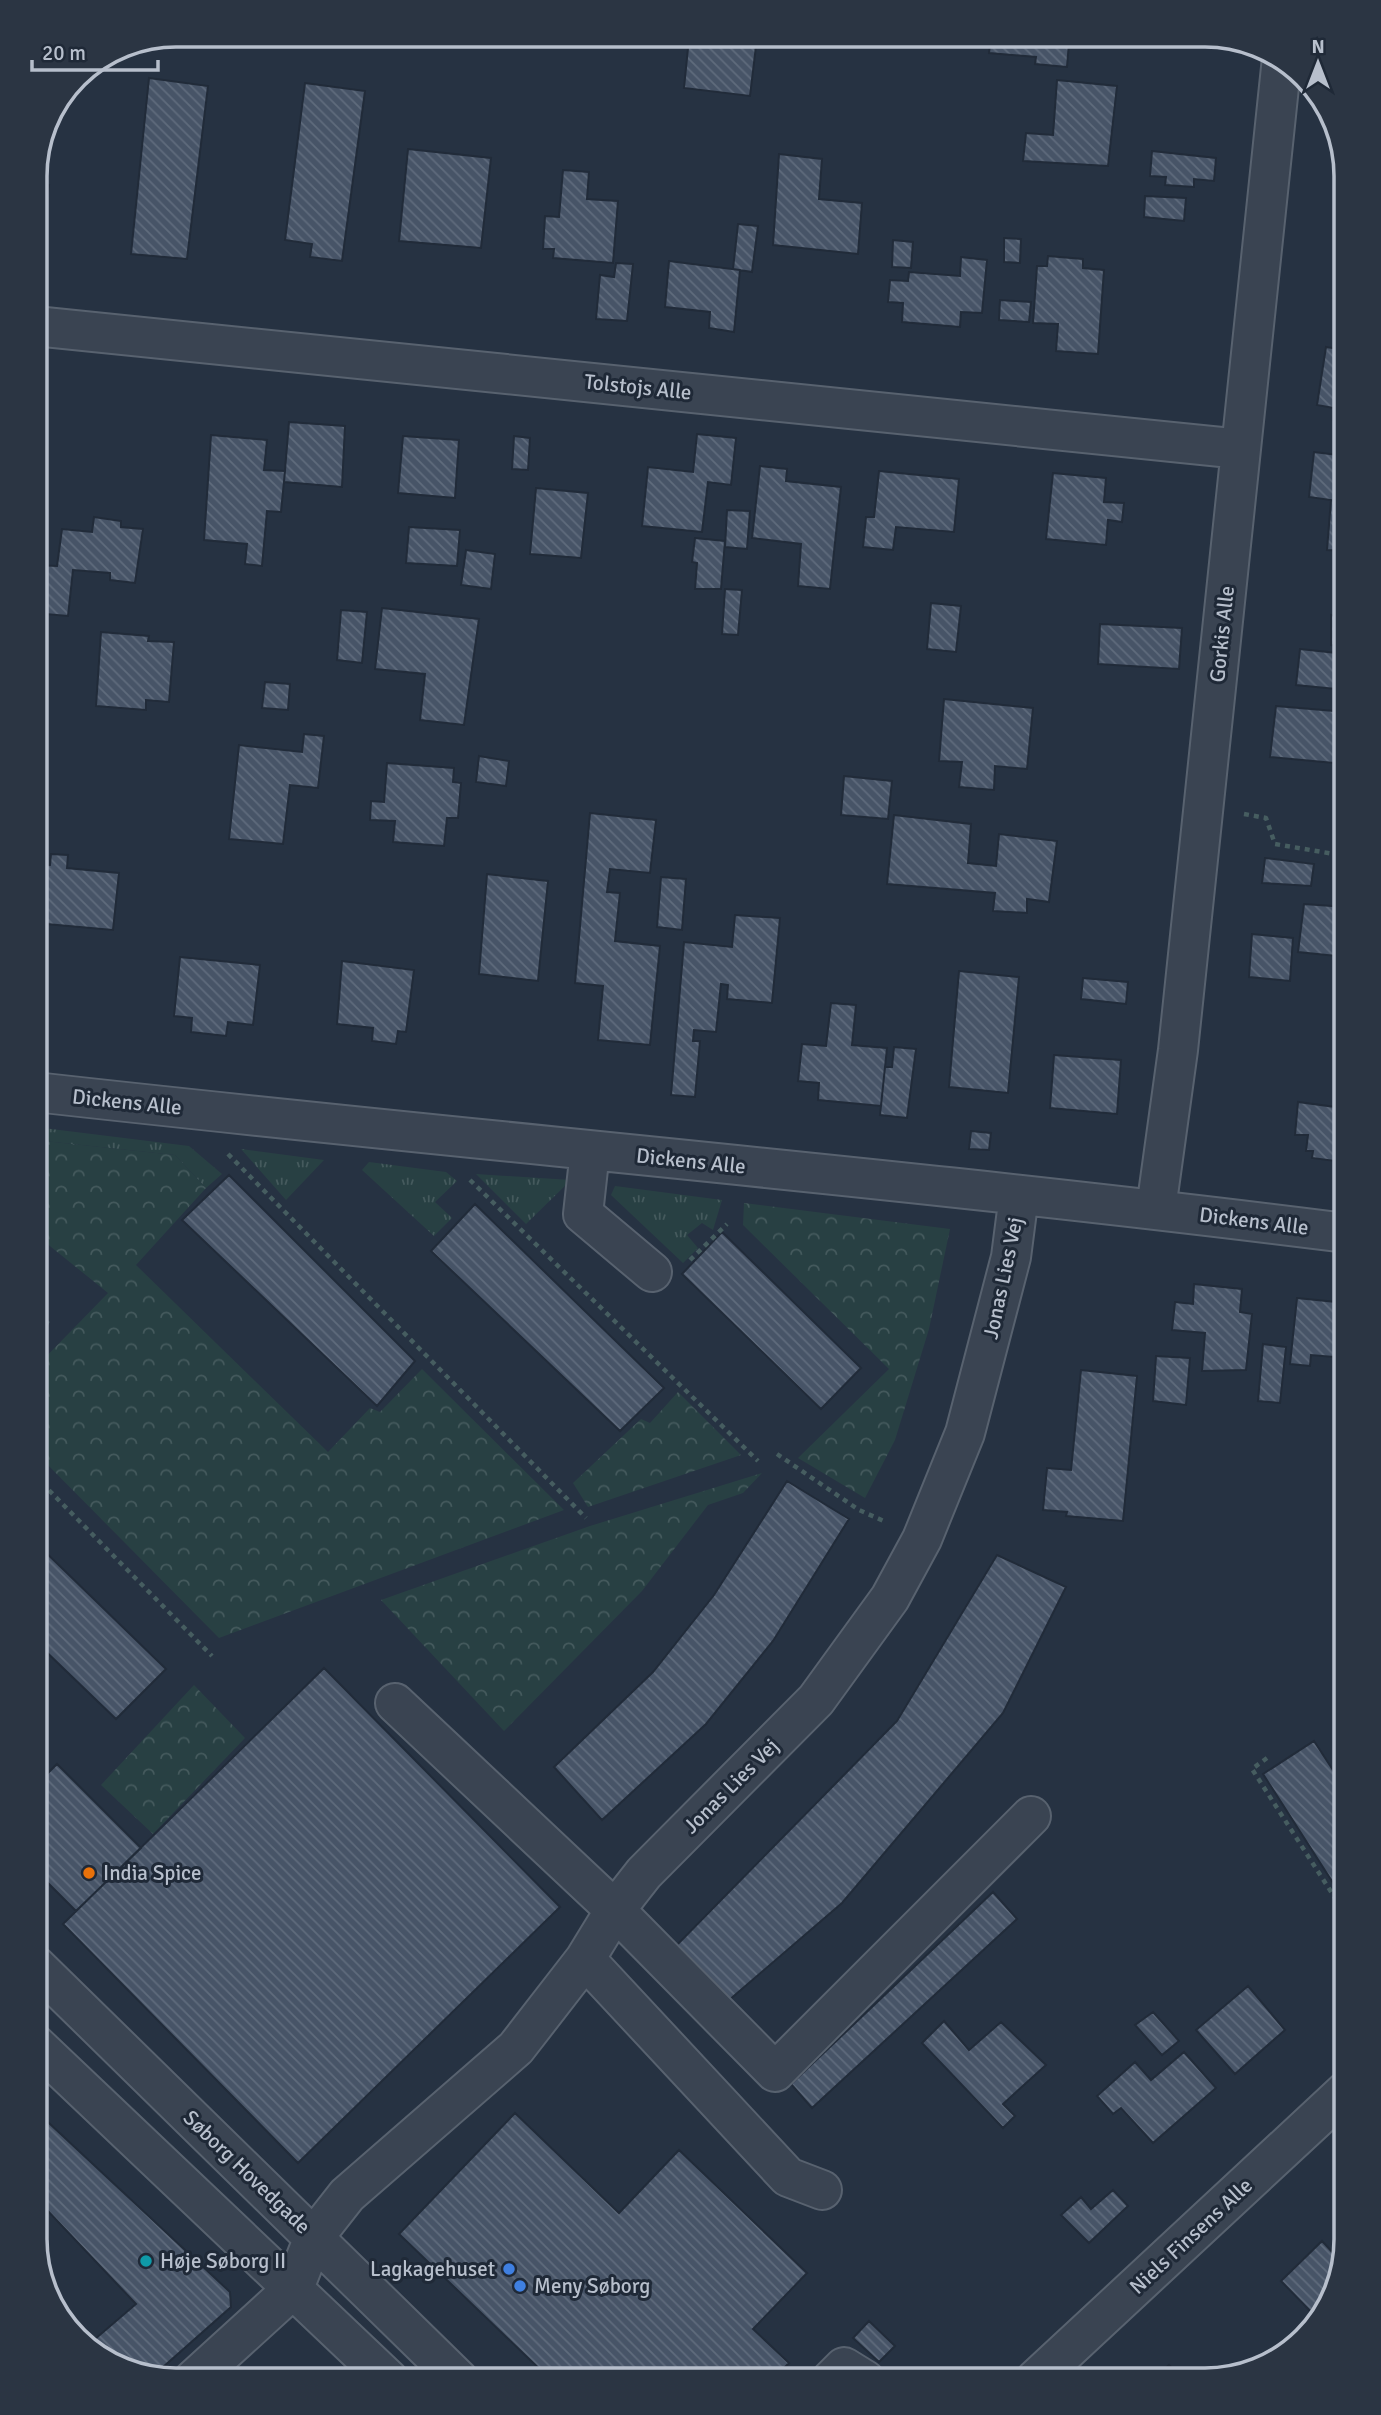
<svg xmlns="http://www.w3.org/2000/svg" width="1381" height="2415" font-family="Signika,sans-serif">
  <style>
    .grass { fill: url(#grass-tufts) }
    .forest { fill: url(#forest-crowns) }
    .building { fill: url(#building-back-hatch); stroke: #212b39; stroke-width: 2 }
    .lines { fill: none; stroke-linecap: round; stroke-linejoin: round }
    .minor-casing { stroke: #58626f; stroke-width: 42 }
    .path { stroke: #465d60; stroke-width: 4.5; stroke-dasharray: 5 5; stroke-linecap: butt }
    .minor { stroke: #3a4452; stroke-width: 38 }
    .food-dot { fill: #e8710a; stroke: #1f2937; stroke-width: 2.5 }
    .culture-dot { fill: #0f9aa8; stroke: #1f2937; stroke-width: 2.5 }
    .shop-dot { fill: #3f7fe0; stroke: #1f2937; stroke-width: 2.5 }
    .labels { text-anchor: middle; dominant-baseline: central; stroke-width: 6; stroke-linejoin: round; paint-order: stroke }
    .street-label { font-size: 21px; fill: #b7bfcc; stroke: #1f2937 }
    .poi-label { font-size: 21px; fill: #b7bfcc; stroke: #1f2937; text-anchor: start }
    .rim { fill: none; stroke: #b7bfcc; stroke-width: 3.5 }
  </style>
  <defs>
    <pattern id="grass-tufts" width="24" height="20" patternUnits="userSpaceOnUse" patternTransform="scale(1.75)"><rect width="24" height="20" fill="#284043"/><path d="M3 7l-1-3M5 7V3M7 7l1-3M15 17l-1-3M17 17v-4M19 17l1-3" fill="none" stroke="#455a5d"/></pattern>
    <pattern id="forest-crowns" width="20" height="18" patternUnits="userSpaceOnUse" patternTransform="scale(1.75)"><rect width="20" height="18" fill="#284043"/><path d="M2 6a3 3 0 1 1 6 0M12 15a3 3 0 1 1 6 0" fill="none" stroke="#455a5d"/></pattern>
    <pattern id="building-back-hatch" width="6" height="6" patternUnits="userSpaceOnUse" patternTransform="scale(1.75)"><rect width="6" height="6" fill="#475467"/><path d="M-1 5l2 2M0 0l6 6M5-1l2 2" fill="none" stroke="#5f6b7c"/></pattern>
  </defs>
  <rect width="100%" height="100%" fill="#263242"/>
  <path class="grass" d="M 35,1127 L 189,1146 L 222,1174 L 206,1188 L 175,1155 L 35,1140 Z
    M 241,1149 L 324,1160 L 286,1200 Z
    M 369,1162 L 446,1172 L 457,1181 L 435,1202 L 452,1218 L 434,1236 L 362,1170 Z
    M 476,1174 L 571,1180 L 526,1224 Z
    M 615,1186 L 722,1200 L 713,1230 L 702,1223 L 687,1235 L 698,1248 L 683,1263 L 611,1195 Z"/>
  <path class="forest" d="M 35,1140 L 175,1155 L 206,1188 L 136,1265 L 328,1452 L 370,1408 L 380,1412 L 422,1369 L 564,1510 L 219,1638 L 35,1452 L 35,1368 L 108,1293 L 35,1234 Z
    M 744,1203 L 950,1229 L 929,1329 L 895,1440 L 865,1498 L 798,1458 L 889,1369 L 743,1225 Z
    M 678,1392 L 741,1455 L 588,1507 L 573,1483 L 641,1419 L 650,1423 Z
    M 762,1473 L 743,1493 L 708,1505 L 642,1591 L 504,1731 L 381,1600 L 590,1526 Z
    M 194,1685 L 245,1738 L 153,1834 L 101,1785 Z"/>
  <path class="building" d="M 991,36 L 1069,43 L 1067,67 L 1035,64 L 1036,57 L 989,53 Z
    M 689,38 L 756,46 L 750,96 L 684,88 Z
    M 149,78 L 208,86 L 187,259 L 131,254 Z
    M 1057,80 L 1117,86 L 1108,166 L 1023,161 L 1026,133 L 1053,135 Z
    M 305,83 L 365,91 L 342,261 L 310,257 L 312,244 L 285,240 Z
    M 408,149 L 491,158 L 481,248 L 399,241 Z
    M 1152,151 L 1216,158 L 1214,181 L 1194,179 L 1194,187 L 1165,185 L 1166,177 L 1150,176 Z
    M 779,154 L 822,159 L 819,199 L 862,203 L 858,254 L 773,245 Z
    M 1341,155 L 1345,170 L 1335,165 Z
    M 563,170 L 589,172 L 587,199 L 618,201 L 613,263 L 553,258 L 554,249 L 543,249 L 545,216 L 559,217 Z
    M 35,184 L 49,185 L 46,206 L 41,205 L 36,249 Z
    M 1145,196 L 1186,198 L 1184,221 L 1144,217 Z
    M 738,224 L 758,226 L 752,272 L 733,269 Z
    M 1004,238 L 1021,239 L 1020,263 L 1004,262 Z
    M 893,240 L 913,242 L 911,268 L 892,267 Z
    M 1346,248 L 1346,302 L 1333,298 Z
    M 1048,256 L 1083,259 L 1083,268 L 1104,270 L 1098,354 L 1056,351 L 1058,324 L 1033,323 L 1037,266 L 1047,266 Z
    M 961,257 L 987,260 L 982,313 L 961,312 L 960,327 L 902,322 L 903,303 L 888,302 L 890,280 L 908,281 L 909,272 L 960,276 Z
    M 669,261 L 740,270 L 734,332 L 709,328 L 710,312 L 665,307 Z
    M 616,263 L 633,264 L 627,321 L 596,319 L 600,275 L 614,277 Z
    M 1000,300 L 1031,302 L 1029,322 L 999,320 Z
    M 1326,347 L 1346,350 L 1346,422 L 1333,420 L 1334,408 L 1317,405 Z
    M 289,422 L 345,426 L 342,487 L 284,482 Z
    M 697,434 L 736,438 L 731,485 L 708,482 L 702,532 L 642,526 L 648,467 L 693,472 Z
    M 211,435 L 267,440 L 264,470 L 285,471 L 281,512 L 267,511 L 262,566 L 245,564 L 247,544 L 204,540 Z
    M 403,436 L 459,440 L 455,498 L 398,493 Z
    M 514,436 L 530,438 L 528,470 L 512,469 Z
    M 1314,452 L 1346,456 L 1346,551 L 1327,550 L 1331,500 L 1309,497 Z
    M 760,466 L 787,469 L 786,481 L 841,487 L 830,589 L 798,586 L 801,544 L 752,538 Z
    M 879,471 L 959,479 L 954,532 L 896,527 L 893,550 L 863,547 L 866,517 L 874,517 Z
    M 1053,473 L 1106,478 L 1104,502 L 1124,503 L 1122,522 L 1108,520 L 1106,545 L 1046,539 Z
    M 536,488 L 588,493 L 581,558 L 530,554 Z
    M 727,510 L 750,511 L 747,549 L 725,547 Z
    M 94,517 L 121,521 L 121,527 L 143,529 L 135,583 L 110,580 L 110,573 L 73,570 L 68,616 L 46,614 L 44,638 L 35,637 L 35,565 L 57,566 L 62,529 L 92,532 Z
    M 409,527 L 460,530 L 457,566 L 406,563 Z
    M 695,538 L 725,541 L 721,589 L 695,589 L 697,563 L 692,562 Z
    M 466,550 L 495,554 L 491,589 L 461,585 Z
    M 1339,587 L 1346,588 L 1346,646 L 1331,645 L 1331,615 L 1338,616 Z
    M 725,589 L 742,590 L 738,635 L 722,634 Z
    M 931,603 L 961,606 L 956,652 L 927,649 Z
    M 382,608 L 479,619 L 464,725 L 420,720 L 425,674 L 375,669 Z
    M 341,610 L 367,612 L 362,663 L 337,660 Z
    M 1100,624 L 1182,628 L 1179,669 L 1098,664 Z
    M 101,632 L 149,636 L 148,641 L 174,642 L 169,702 L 146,700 L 146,710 L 96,706 Z
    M 1300,649 L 1346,654 L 1346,690 L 1296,685 Z
    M 265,682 L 290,684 L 288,710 L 262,708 Z
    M 944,699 L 1033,708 L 1027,769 L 995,766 L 994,790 L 959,787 L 962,762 L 939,761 Z
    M 1276,706 L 1346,712 L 1345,764 L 1270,757 Z
    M 304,734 L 324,736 L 318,788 L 290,785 L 283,844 L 229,839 L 239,745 L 302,752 Z
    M 479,756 L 509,761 L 506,786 L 476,782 Z
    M 387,763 L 454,768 L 453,782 L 461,783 L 458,818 L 447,818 L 444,846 L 393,842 L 395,821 L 370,820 L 371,801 L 384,802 Z
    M 844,776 L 892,781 L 888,819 L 841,815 Z
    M 590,813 L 656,820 L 650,873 L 610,869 L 607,892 L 620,893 L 615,941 L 660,946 L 650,1045 L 598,1040 L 603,986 L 575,983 Z
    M 894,815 L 971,824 L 968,863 L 996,866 L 999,834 L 1057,841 L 1049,902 L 1027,899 L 1027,913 L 993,911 L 995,893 L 887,884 Z
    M 51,854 L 68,855 L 67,868 L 119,873 L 113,930 L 35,923 L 35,878 L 39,864 L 50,865 Z
    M 1265,858 L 1314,864 L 1311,886 L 1262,883 Z
    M 487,874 L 548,881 L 538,981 L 479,974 Z
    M 661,877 L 686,879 L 682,930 L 657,927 Z
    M 1304,904 L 1346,907 L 1346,957 L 1298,952 Z
    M 735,915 L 780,918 L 772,1003 L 727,999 L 728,985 L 721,984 L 716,1032 L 694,1030 L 693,1041 L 700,1041 L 695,1097 L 671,1095 L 684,942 L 732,947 Z
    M 1252,934 L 1293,938 L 1290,981 L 1249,977 Z
    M 180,957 L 260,965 L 253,1025 L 228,1022 L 226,1036 L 191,1032 L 192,1018 L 174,1016 Z
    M 342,961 L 414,970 L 406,1032 L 398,1031 L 396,1044 L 372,1041 L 373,1028 L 337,1024 Z
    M 959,971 L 1019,977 L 1008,1093 L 949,1087 Z
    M 1083,978 L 1128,982 L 1126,1004 L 1081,999 Z
    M 831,1003 L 856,1005 L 852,1045 L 887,1048 L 881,1106 L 818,1100 L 819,1083 L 798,1081 L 802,1044 L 826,1046 Z
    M 894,1047 L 916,1049 L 907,1118 L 880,1115 L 885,1067 L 892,1067 Z
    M 1054,1055 L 1121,1060 L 1117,1114 L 1050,1108 Z
    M 1338,1082 L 1346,1083 L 1346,1157 L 1336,1156 L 1335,1161 L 1312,1158 L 1313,1151 L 1306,1151 L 1308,1135 L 1295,1135 L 1298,1102 L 1336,1107 Z
    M 971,1131 L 991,1133 L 989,1150 L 969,1149 Z
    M 229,1175 L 415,1361 L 377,1406 L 182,1220 Z
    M 475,1204 L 664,1388 L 620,1431 L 431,1251 Z
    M 722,1232 L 861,1368 L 821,1409 L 682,1274 Z
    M 1194,1284 L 1242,1289 L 1240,1312 L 1252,1314 L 1246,1370 L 1202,1371 L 1205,1333 L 1172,1330 L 1175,1302 L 1193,1304 Z
    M 1297,1298 L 1346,1303 L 1346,1358 L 1311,1355 L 1310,1366 L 1290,1364 Z
    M 1263,1344 L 1286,1347 L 1280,1403 L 1258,1401 Z
    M 1156,1356 L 1190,1358 L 1186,1405 L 1153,1401 Z
    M 1081,1370 L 1137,1376 L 1123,1521 L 1066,1516 L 1067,1512 L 1043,1510 L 1047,1468 L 1071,1470 Z
    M 787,1481 L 849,1519 L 773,1641 L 706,1724 L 602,1820 L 554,1767 L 653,1672 L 714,1595 Z
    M 35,1542 L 166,1669 L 116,1719 L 35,1641 Z
    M 997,1555 L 1066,1587 L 1003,1713 L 842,1903 L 721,2007 L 670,1952 L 897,1721 Z
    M 324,1668 L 560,1907 L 298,2163 L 63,1924 Z
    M 1314,1741 L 1346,1790 L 1346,1903 L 1263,1774 Z
    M 57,1764 L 141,1848 L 76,1911 L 35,1870 L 35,1786 Z
    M 993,1892 L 1017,1919 L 812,2108 L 791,2084 Z
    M 1248,1986 L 1285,2030 L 1235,2074 L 1196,2030 Z
    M 1153,2012 L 1179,2041 L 1162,2055 L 1135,2025 Z
    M 944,2021 L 969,2050 L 1001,2022 L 1046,2065 L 1003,2104 L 1015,2116 L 1003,2128 L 922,2043 Z
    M 1184,2052 L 1216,2088 L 1153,2143 L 1121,2108 L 1113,2114 L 1097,2096 L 1135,2062 L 1151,2080 Z
    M 35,2110 L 230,2292 L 231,2307 L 154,2375 L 97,2356 L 88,2345 L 136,2304 L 46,2209 L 35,2220 Z
    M 515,2113 L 619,2213 L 679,2150 L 807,2273 L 753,2329 L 789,2363 L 783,2369 L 793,2380 L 551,2380 L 399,2234 Z
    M 1113,2190 L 1128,2206 L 1089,2243 L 1061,2215 L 1081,2197 L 1091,2209 Z
    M 1322,2241 L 1336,2256 L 1343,2250 L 1322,2317 L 1319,2320 L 1281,2281 Z
    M 869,2321 L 895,2346 L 879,2362 L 853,2338 Z
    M 1276,2346 L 1282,2352 L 1267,2366 L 1250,2370 Z
    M 1169,2365 L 1183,2380 L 1153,2380 Z
    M 286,2372 L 293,2380 L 277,2380 Z
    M 1104,2372 L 1112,2380 L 1095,2380 Z"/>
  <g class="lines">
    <g class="minor-casing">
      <path id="minor" d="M 35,326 L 1241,449
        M 35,1092 C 472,1141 910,1178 1346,1233
        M 590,1151 L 583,1214 L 652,1272
        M 1156,1209 L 1178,1050 L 1282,58
        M 395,1703 L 615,1910 L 775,2072 L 1031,1816
        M 585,1959 L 788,2177 L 822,2190
        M 35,1965 L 459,2380
        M 35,2044 L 389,2380
        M 193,2380 L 294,2288 L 314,2237 L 347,2195 L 516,2048 L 585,1959 L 615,1910 L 644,1873 L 816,1700 L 890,1598 L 922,1539 L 965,1433 L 1011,1257 L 1019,1195
        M 831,2380 L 844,2367 L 865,2380
        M 1035,2380 L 1346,2091"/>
    </g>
    <path class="path" d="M 1244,814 L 1266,818 L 1275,844 L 1346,856
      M 228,1154 L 586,1518
      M 470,1180 L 758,1461
      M 690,1260 L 727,1224
      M 35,1338 L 49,1324 L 35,1318
      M 777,1454 L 859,1510 L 886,1522
      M 35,1476 L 212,1656
      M 1267,1758 L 1252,1769 L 1346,1915"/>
    <use href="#minor" class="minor"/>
  </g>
  <circle class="food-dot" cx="89" cy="1873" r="7"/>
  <circle class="culture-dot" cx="146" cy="2261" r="7"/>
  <g class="shop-dot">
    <circle cx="509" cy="2269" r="7"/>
    <circle cx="520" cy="2286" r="7"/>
  </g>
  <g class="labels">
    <g class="street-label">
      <text transform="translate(638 387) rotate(6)">Tolstojs Alle</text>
      <text transform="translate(1222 634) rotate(-84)">Gorkis Alle</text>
      <text transform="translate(127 1102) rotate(6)">Dickens Alle</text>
      <text transform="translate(691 1161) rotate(6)">Dickens Alle</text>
      <text transform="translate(1254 1221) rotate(7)">Dickens Alle</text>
      <text transform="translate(1003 1278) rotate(-78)">Jonas Lies Vej</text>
      <text transform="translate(731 1786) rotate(-45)">Jonas Lies Vej</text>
      <text transform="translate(247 2172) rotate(44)">Søborg Hovedgade</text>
      <text transform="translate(1191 2236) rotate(-43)">Niels Finsens Alle</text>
    </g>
    <g class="poi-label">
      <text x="103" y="1873">India Spice</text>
      <text x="160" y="2261">Høje Søborg II</text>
      <text x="495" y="2269" text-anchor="end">Lagkagehuset</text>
      <text x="534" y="2286">Meny Søborg</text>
    </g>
  </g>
  <path d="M0 0H1381V2415H0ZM176 47H1205A129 129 0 0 1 1334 176V2239A129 129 0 0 1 1205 2368H176A129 129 0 0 1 47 2239V176A129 129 0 0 1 176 47Z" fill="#2b3543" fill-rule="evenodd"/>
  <path class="rim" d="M176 47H1205A129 129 0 0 1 1334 176V2239A129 129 0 0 1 1205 2368H176A129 129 0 0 1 47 2239V176A129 129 0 0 1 176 47Z"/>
  <g transform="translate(1318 63)" stroke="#1f2937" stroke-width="5" paint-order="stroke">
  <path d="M0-5L12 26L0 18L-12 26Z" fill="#b7bfcc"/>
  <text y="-10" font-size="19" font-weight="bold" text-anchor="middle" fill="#b7bfcc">N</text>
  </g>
  <path d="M32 60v10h126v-10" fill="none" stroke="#b7bfcc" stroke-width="3.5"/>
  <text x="42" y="60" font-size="21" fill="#b7bfcc" stroke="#1f2937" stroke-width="5" paint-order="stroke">20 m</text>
</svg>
